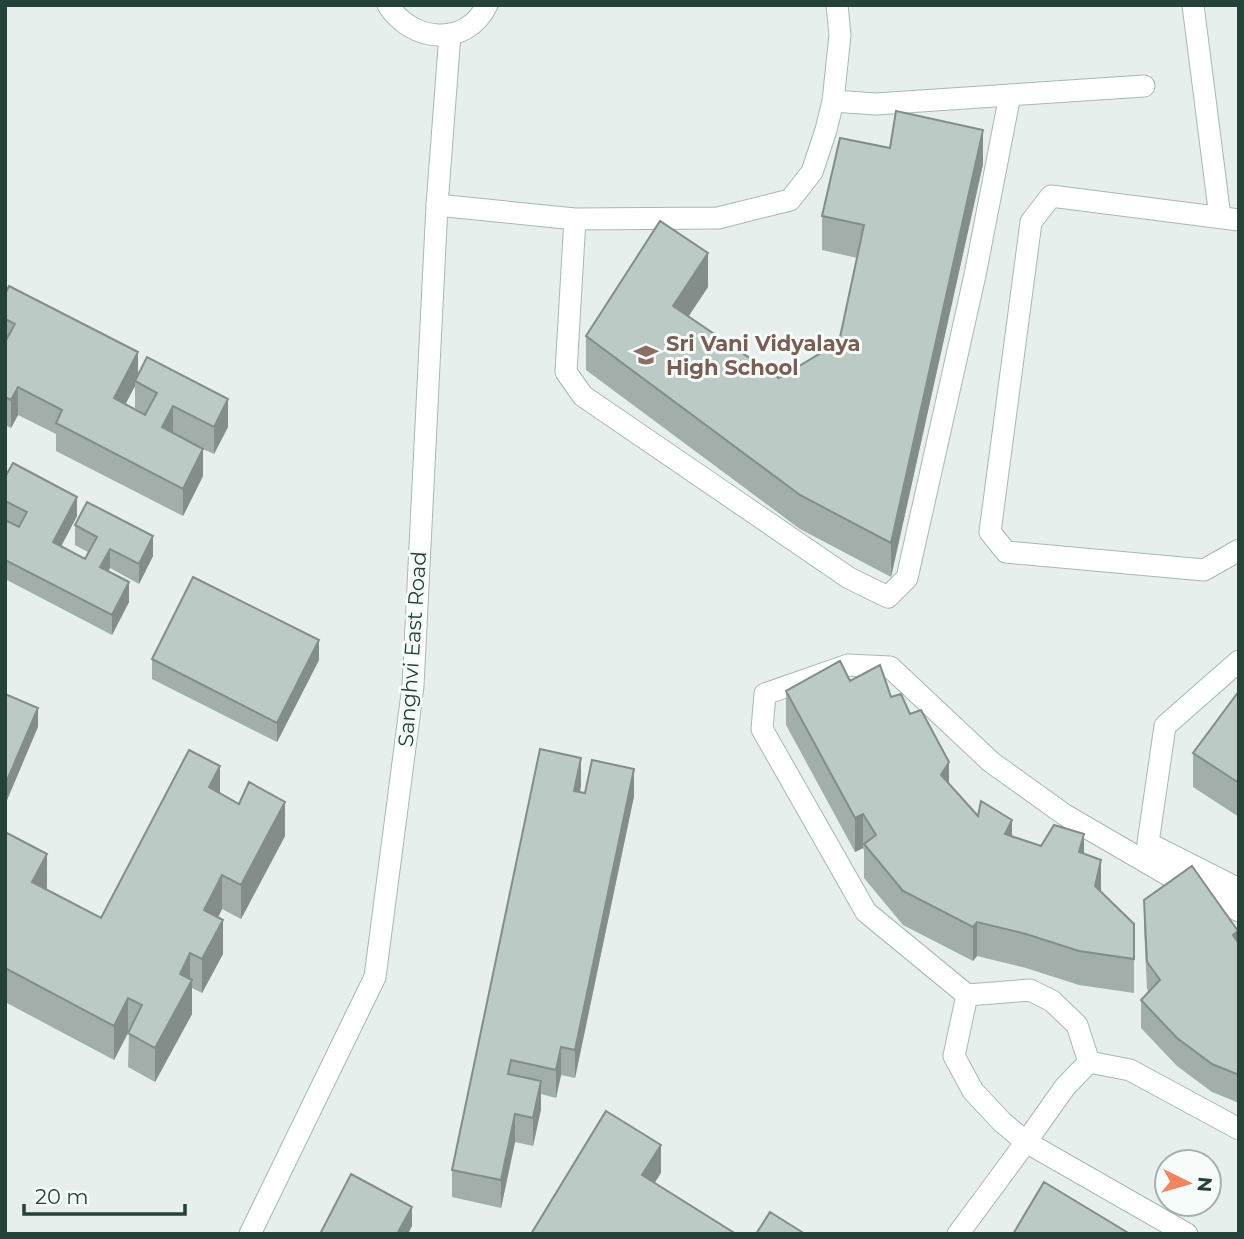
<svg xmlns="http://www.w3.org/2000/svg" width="1244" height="1239" font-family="Montserrat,sans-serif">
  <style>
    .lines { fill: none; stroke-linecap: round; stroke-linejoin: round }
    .lane-casing { stroke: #a8b8b2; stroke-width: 23 }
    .street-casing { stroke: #a8b8b2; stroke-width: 23 }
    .secondary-casing { stroke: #a4bbb3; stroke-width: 23 }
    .lane { stroke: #fff; stroke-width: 21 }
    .street { stroke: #fff; stroke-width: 21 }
    .secondary { stroke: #fff; stroke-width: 21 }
    .wall { fill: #a1aea9; fill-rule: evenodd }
    .shaded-wall { fill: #838d89 }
    .building { fill: #bbcac4; stroke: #838d89; stroke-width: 2 }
    .labels { text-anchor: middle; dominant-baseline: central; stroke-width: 6; stroke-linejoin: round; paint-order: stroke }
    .education-label { font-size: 21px; font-weight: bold; fill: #785e54; stroke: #f7fbf9; text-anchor: start }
    .street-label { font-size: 21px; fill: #24423a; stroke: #f7fbf9 }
  </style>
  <rect width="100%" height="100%" fill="#e6efeb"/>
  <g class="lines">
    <g class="lane-casing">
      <path id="lane" d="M 833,101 L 876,104 L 1144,86
        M 437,205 L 575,219 L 718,218 L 790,200 L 812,172 L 826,130 L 833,101 L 840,35 L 837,5
        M 575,219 L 566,372 L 583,396 L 849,578 L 888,597 L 907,578 L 975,275 L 1010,95"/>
    </g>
    <g class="street-casing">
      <path id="street" d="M 1193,5 L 1220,217
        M 1239,220 L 1051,196 L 1031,222 L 990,532 L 1006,552 L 1204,570 L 1239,550
        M 1239,661 L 1165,726 L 1148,843 L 1239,889
        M 1239,911 L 1220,900 L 1175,879 L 1065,815 L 991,762 L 890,667 L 848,665 L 765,694 L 762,729 L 866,912 L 967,995 L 954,1056 L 973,1091 L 1002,1122 L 1026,1142 L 1065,1087 L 1089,1062 L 1130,1070 L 1239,1129
        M 967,995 L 1030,990 L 1052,1001 L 1077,1025 L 1089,1062
        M 250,1234 L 375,977 L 413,686 L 437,205 L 450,34
        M 958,1234 L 1026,1142 L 1187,1234"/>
    </g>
    <g class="secondary-casing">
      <path id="secondary" d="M 388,5 C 411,42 466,48 487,5"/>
    </g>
    <use href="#lane" class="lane"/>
    <use href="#street" class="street"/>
    <use href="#secondary" class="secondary"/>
  </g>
  <path class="wall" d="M 890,148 L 983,164 L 891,577 L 800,529 L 586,370 L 586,336 L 708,287 L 688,316 L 779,378 L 839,342 L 857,258 L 822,250 L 822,216 Z
    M 5,294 L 228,427 L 214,454 L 203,449 L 203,476 L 183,516 L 56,451 L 56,434 L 18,415 L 11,428 L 5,425 ZM 135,386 L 135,408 L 145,415 L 125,404 Z
    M 5,477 L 77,516 L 61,546 L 85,559 L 88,552 L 75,545 L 75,525 L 153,556 L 139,584 L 110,568 L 108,571 L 129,602 L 112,635 L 5,579 Z
    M 152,659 L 319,660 L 277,742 L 152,679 Z
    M 850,681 L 891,697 L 910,714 L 949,784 L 978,816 L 1012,836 L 1041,846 L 1084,854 L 1101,892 L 1134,924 L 1134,993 L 1079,985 L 1026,968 L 977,956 L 973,961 L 903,925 L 864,878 L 864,850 L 863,848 L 855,852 L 786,725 L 786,691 Z
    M 1239,691 L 1239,817 L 1193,787 L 1193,753 Z
    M 581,786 L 580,792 L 634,796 L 575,1078 L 561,1075 L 556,1098 L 541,1094 L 541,1109 L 533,1146 L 515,1142 L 501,1208 L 452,1197 L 452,1170 Z
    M 220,793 L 285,836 L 241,919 L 222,909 L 218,918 L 223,954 L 202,993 L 192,988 L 192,1014 L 155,1082 L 128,1067 L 129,1032 L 114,1060 L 5,1002 L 5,832 L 47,888 L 46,890 L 101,918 Z
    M 1144,900 L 1238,931 L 1239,1103 L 1212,1092 L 1177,1066 L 1141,1028 L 1141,1000 L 1149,992 L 1147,989 L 1144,928 Z"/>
  <path class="shaded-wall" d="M 983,130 L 983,164 L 891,577 L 891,543 Z
    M 708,253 L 708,287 L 673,340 L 673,306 Z
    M 138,352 L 138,379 L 135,381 L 135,386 L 114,426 L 114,398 Z
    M 18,387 L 18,415 L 11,428 L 11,400 Z
    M 228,399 L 228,427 L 214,454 L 214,427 Z
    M 173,406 L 173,434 L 162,427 Z
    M 203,449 L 203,476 L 183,516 L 183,489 Z
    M 77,497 L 77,516 L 53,562 L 53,542 Z
    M 153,536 L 153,556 L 139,584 L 139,564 Z
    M 110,549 L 110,568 L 100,586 L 100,567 Z
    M 129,582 L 129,602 L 112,635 L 112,615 Z
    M 319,640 L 319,660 L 277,742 L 277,723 Z
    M 38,708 L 38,727 L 5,805 L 5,785 Z
    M 581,758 L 581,786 L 574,818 L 574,791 Z
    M 949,762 L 949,796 L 941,775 Z
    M 220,766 L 220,800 L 209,787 Z
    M 634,769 L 634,796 L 575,1078 L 575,1050 Z
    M 285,802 L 285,836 L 241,919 L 241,885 Z
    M 863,814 L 863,848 L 855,852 L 855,818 Z
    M 1012,820 L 1012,854 L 1005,834 Z
    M 1084,834 L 1084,868 L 1079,852 Z
    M 47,854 L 47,888 L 32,916 L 32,882 Z
    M 1101,860 L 1101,894 L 1095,886 Z
    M 222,875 L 222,909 L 204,944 L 204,910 Z
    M 223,920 L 223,954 L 202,993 L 202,959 Z
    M 977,922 L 977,956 L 973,961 L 973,927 Z
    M 1238,931 L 1238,959 L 1233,935 Z
    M 190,953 L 190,984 L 192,980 L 192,1014 L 155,1082 L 155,1048 L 180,974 Z
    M 128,998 L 128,1032 L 114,1060 L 114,1026 Z
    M 561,1047 L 561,1075 L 556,1098 L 556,1070 Z
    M 541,1081 L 541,1109 L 533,1146 L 533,1118 Z
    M 515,1114 L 515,1142 L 501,1208 L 501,1180 Z
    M 661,1145 L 661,1173 L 642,1203 L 642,1175 Z
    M 412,1207 L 412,1226 L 408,1234 L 397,1234 Z"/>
  <path class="building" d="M 896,111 L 983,130 L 891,543 L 800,495 L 586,336 L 660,221 L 708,253 L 673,306 L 779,378 L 839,342 L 864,225 L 822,216 L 840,138 L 890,148 Z
    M 9,286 L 138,352 L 114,398 L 145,415 L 157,393 L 135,381 L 147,357 L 228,399 L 214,427 L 173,406 L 162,427 L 203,449 L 183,489 L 56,423 L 62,410 L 18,387 L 11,400 L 5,397 L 5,342 L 15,324 L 5,319 L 5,294 Z
    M 13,463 L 77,497 L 53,542 L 85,559 L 97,537 L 75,525 L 87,502 L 153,536 L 139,564 L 110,549 L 100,567 L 129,582 L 112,615 L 5,560 L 5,520 L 19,527 L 27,512 L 5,501 L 5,477 Z
    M 193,577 L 319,640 L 277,723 L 152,659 Z
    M 840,661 L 850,681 L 880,665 L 891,697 L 901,694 L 910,714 L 921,710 L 949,762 L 941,775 L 978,816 L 981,801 L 1012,820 L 1005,834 L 1041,846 L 1054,825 L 1084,834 L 1079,852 L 1101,860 L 1095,886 L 1134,924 L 1134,959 L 1079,951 L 1026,934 L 977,922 L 973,927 L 903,891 L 864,844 L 876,835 L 863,814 L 855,818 L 786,691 Z
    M 1239,691 L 1239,783 L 1193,753 Z
    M 5,694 L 38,708 L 5,785 Z
    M 540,749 L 581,758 L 574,791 L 585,793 L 592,760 L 634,769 L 575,1050 L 561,1047 L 556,1070 L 511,1060 L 508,1074 L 541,1081 L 533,1118 L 515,1114 L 501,1180 L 452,1170 Z
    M 189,750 L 220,766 L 209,787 L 239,804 L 249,782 L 285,802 L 241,885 L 222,875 L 204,910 L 223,920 L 202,959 L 190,953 L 180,974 L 192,980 L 155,1048 L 128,1033 L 142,1005 L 128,998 L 114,1026 L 5,968 L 5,832 L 47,854 L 32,882 L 101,918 Z
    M 1192,866 L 1238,931 L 1233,935 L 1239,944 L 1239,1075 L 1212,1064 L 1177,1038 L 1141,1000 L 1160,980 L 1147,962 L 1144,900 Z
    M 606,1111 L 661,1145 L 642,1175 L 736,1234 L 531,1234 Z
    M 351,1174 L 412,1207 L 397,1234 L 320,1234 Z
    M 1044,1182 L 1130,1234 L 1013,1234 Z
    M 770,1212 L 805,1234 L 756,1234 Z"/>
  <defs>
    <g id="school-bare" transform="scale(1.89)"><path d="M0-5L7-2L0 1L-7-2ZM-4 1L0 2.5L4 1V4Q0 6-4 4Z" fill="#8d6e63" stroke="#f7fbf9" stroke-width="2.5" paint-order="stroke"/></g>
  </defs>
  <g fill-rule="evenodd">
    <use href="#school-bare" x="646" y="355"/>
  </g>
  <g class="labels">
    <g class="education-label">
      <text x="666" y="343">Sri Vani Vidyalaya<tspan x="666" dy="24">High School</tspan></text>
    </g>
    <g class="street-label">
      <text transform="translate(412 649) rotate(-86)">Sanghvi East Road</text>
    </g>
  </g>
  <rect width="1244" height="1239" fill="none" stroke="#24423a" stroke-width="14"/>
  <g transform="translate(1188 1183) rotate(95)"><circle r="33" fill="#f7fbf9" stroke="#a3b1ad" stroke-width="2"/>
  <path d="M0-5L12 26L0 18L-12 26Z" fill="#f4845f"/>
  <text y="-10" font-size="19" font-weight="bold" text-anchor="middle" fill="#24423a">N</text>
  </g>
  <path d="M24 1204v10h161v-10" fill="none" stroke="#24423a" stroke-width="3.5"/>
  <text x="35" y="1204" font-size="21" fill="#24423a" stroke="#f7fbf9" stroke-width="5" paint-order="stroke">20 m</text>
</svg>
